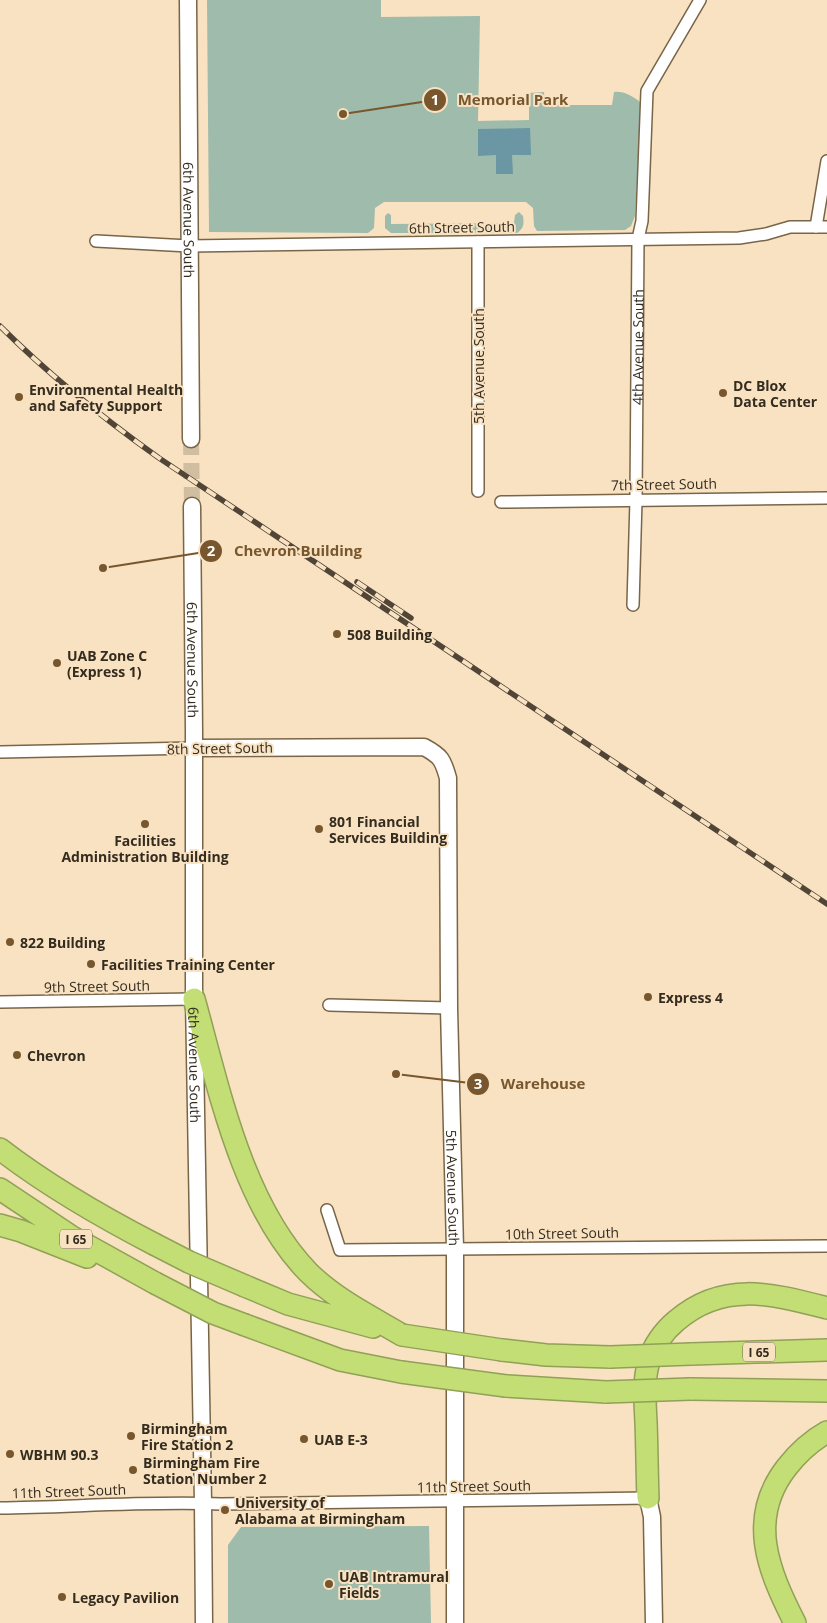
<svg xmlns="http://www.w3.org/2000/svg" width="827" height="1623" font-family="'Open Sans',sans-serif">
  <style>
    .green { fill: #9ebbac }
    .water { fill: #6a97a3 }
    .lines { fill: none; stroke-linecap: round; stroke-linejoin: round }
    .secondary-tunnel { stroke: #d1bea1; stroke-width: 16; stroke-dasharray: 16 8; stroke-linecap: butt }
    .street-casing { stroke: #796548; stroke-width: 14 }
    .secondary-casing { stroke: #796548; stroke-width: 19 }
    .highway-casing { stroke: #91a057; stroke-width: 24 }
    .street { stroke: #fff; stroke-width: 11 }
    .secondary { stroke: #fff; stroke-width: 16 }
    .highway { stroke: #c3de75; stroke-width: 21 }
    .rail-casing { stroke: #504536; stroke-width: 5.5 }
    .rail { stroke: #f8e2c1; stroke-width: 4; stroke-dasharray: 11; stroke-linecap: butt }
    .highway-bridge-casing { stroke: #91a057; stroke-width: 24; stroke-linecap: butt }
    .highway-bridge { stroke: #c3de75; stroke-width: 21 }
    .poi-dot { fill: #78572e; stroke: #f8e2c1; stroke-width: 2 }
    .labels { text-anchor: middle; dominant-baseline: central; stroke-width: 4; stroke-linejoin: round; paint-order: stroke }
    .shield { fill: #f8e2c1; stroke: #706350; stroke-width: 1 }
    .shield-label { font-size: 12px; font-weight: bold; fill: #352c20 }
    .street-label { font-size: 14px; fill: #352c20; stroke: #f8e2c1 }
    .poi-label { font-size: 14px; font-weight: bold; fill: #352c20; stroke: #f8e2c1; text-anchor: start }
    .leader { fill: none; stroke: #78572e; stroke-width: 2 }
    .callout-dot { fill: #78572e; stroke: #f8e2c1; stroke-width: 2 }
    .mark-label { font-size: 15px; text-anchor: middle; font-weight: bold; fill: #fff }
    .callout-label { font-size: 15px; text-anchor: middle; font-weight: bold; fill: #78572e; stroke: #f8e2c1; stroke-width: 4; stroke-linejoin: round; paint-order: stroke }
  </style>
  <rect width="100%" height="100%" fill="#f8e2c1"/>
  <path class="green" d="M 207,0 L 381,0 L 381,17 L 480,16 L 478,121 L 529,120 L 529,93 L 544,92 L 545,105 L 612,105 L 614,92 C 624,91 632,96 640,102 L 641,107 L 635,216 L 631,226 L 625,230 L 537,231 L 534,226 L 533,208 L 526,202 L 384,202 L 375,208 L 374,228 L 368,233 L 209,232 Z
    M 519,212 L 523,216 C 524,224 524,228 517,233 L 391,233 L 385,228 L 385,216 L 388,213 L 391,215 L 391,224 L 514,223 L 515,215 Z
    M 429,1526 L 431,1623 L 228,1623 L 228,1545 L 241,1527 Z"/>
  <path class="water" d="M 530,128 L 531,155 L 512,155 L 513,174 L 496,174 L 496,155 L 478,156 L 478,129 Z"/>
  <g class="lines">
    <path class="secondary-tunnel" d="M 191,439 L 192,506"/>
    <g class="street-casing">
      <g id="street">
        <path d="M 816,227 L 827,161"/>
        <path d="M 96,241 L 189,246 L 739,238 L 766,234 L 790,227 L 827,227"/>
        <path d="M 478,242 L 478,491"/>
        <path d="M 501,502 L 827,498"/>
        <path id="s1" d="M 633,605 L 636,500 L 638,239 L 642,221 L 647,91 L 700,0"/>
        <path d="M 0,752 L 194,748"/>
        <path d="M 0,1002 L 194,999"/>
        <path d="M 329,1005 L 449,1008"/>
        <path d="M 327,1210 L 340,1250 L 827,1246"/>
        <path d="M 0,1508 C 74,1507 147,1501 221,1504 L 648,1498"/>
      </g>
    </g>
    <g class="secondary-casing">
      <g id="secondary">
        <path id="s2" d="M 188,0 L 191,439"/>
        <path id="s3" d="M 192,506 L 194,731 L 194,999 L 203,1503 L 204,1623"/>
        <path id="s4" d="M 194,748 L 424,747 C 441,756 443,760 448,778 L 449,1008 L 455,1249 L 455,1623"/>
        <path d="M 648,1498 L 652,1517 L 654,1623"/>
      </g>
    </g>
    <g class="highway-casing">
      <path id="highway" d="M 194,999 C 219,1089 242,1204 308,1272 C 335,1299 370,1316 402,1335
        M 0,1149 C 48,1186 100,1216 154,1244
        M 0,1189 L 72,1237 L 155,1283
        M 0,1225 L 21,1231 L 87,1257
        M 245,1286 L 288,1304 L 373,1327
        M 245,1325 L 340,1360 L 401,1372
        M 502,1350 L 546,1355 L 610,1357
        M 691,1354 L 827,1350
        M 506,1386 L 606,1392
        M 690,1389 L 827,1391
        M 648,1498 C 647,1473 647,1447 646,1422 C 645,1402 643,1381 649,1361 C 653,1346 664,1331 676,1321 C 723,1280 773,1294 827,1308
        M 795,1623 C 769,1572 746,1519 787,1467 C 798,1453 811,1441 827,1432"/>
    </g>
    <use href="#street" class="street"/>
    <use href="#secondary" class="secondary"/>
    <use href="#highway" class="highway"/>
    <g class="rail-casing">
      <path id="rail" d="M 0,326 C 49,375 103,418 159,458 L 827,904
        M 357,582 L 411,618"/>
    </g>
    <use href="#rail" class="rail"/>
    <g class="highway-bridge-casing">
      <path id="highway-bridge" d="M 154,1244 L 189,1262 L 245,1286
        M 155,1283 L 213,1313 L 245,1325
        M 402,1335 L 502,1350
        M 610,1357 L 691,1354
        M 401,1372 L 506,1386
        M 606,1392 L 690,1389"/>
    </g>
    <use href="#highway-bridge" class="highway-bridge"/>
  </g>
  <g class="poi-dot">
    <circle cx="723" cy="393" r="5"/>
    <circle cx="19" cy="397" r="5"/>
    <circle cx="337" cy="634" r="5"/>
    <circle cx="57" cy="663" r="5"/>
    <circle cx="145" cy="824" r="5"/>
    <circle cx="319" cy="829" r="5"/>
    <circle cx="10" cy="942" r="5"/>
    <circle cx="91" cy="964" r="5"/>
    <circle cx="648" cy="997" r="5"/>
    <circle cx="17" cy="1055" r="5"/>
    <circle cx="131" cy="1436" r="5"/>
    <circle cx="304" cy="1439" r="5"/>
    <circle cx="10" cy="1454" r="5"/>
    <circle cx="133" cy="1470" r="5"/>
    <circle cx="225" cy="1510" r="5"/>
    <circle cx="329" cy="1584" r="5"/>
    <circle cx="62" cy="1597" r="5"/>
  </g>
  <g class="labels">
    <g class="shield">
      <rect x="60" y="1229.5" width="32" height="19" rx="4"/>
      <rect x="743" y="1342.5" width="32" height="19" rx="4"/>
    </g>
    <g class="shield-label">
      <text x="76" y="1239">I 65</text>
      <text x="759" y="1352">I 65</text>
    </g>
    <g class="street-label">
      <text stroke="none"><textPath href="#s2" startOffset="220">6th Avenue South</textPath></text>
      <text transform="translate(462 227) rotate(-1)">6th Street South</text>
      <text stroke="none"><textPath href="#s1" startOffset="258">4th Avenue South</textPath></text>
      <text transform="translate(478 366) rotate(-90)">5th Avenue South</text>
      <text transform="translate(664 484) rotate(-1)">7th Street South</text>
      <text stroke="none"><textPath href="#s3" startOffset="154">6th Avenue South</textPath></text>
      <text transform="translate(220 748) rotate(-1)">8th Street South</text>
      <text transform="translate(97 986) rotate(-1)">9th Street South</text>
      <text stroke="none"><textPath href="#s3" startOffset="559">6th Avenue South</textPath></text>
      <text stroke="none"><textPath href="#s4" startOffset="681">5th Avenue South</textPath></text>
      <text transform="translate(562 1233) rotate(-1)">10th Street South</text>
      <text transform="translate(474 1486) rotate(-1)">11th Street South</text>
      <text transform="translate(69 1491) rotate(-2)">11th Street South</text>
    </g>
    <g class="poi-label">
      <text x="733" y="385">DC Blox<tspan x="733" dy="16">Data Center</tspan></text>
      <text x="29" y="389">Environmental Health<tspan x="29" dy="16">and Safety Support</tspan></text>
      <text x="347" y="634">508 Building</text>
      <text x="67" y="655">UAB Zone C<tspan x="67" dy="16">(Express 1)</tspan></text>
      <text x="329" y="821">801 Financial<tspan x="329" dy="16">Services Building</tspan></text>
      <text x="145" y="840" text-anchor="middle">Facilities<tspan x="145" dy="16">Administration Building</tspan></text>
      <text x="20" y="942">822 Building</text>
      <text x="101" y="964">Facilities Training Center</text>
      <text x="658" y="997">Express 4</text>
      <text x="27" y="1055">Chevron</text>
      <text x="141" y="1428">Birmingham<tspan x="141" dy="16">Fire Station 2</tspan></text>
      <text x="314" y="1439">UAB E-3</text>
      <text x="20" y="1454">WBHM 90.3</text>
      <text x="143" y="1462">Birmingham Fire<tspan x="143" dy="16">Station Number 2</tspan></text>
      <text x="235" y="1502">University of<tspan x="235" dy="16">Alabama at Birmingham</tspan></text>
      <text x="339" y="1576">UAB Intramural<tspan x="339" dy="16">Fields</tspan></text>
      <text x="72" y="1597">Legacy Pavilion</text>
    </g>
  </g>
  <path class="leader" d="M343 114L435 100M103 568L211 551M396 1074L478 1084"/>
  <g class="callout-dot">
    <circle cx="343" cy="114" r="5"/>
    <circle cx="103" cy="568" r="5"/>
    <circle cx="396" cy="1074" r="5"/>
    <circle cx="435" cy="100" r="12"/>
    <circle cx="211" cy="551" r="12"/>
    <circle cx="478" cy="1084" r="12"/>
  </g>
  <g class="mark-label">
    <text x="435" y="105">1</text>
    <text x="211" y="556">2</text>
    <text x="478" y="1089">3</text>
  </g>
  <g class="callout-label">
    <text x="513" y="105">Memorial Park</text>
    <text x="298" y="556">Chevron Building</text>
    <text x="543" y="1089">Warehouse</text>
  </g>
</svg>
